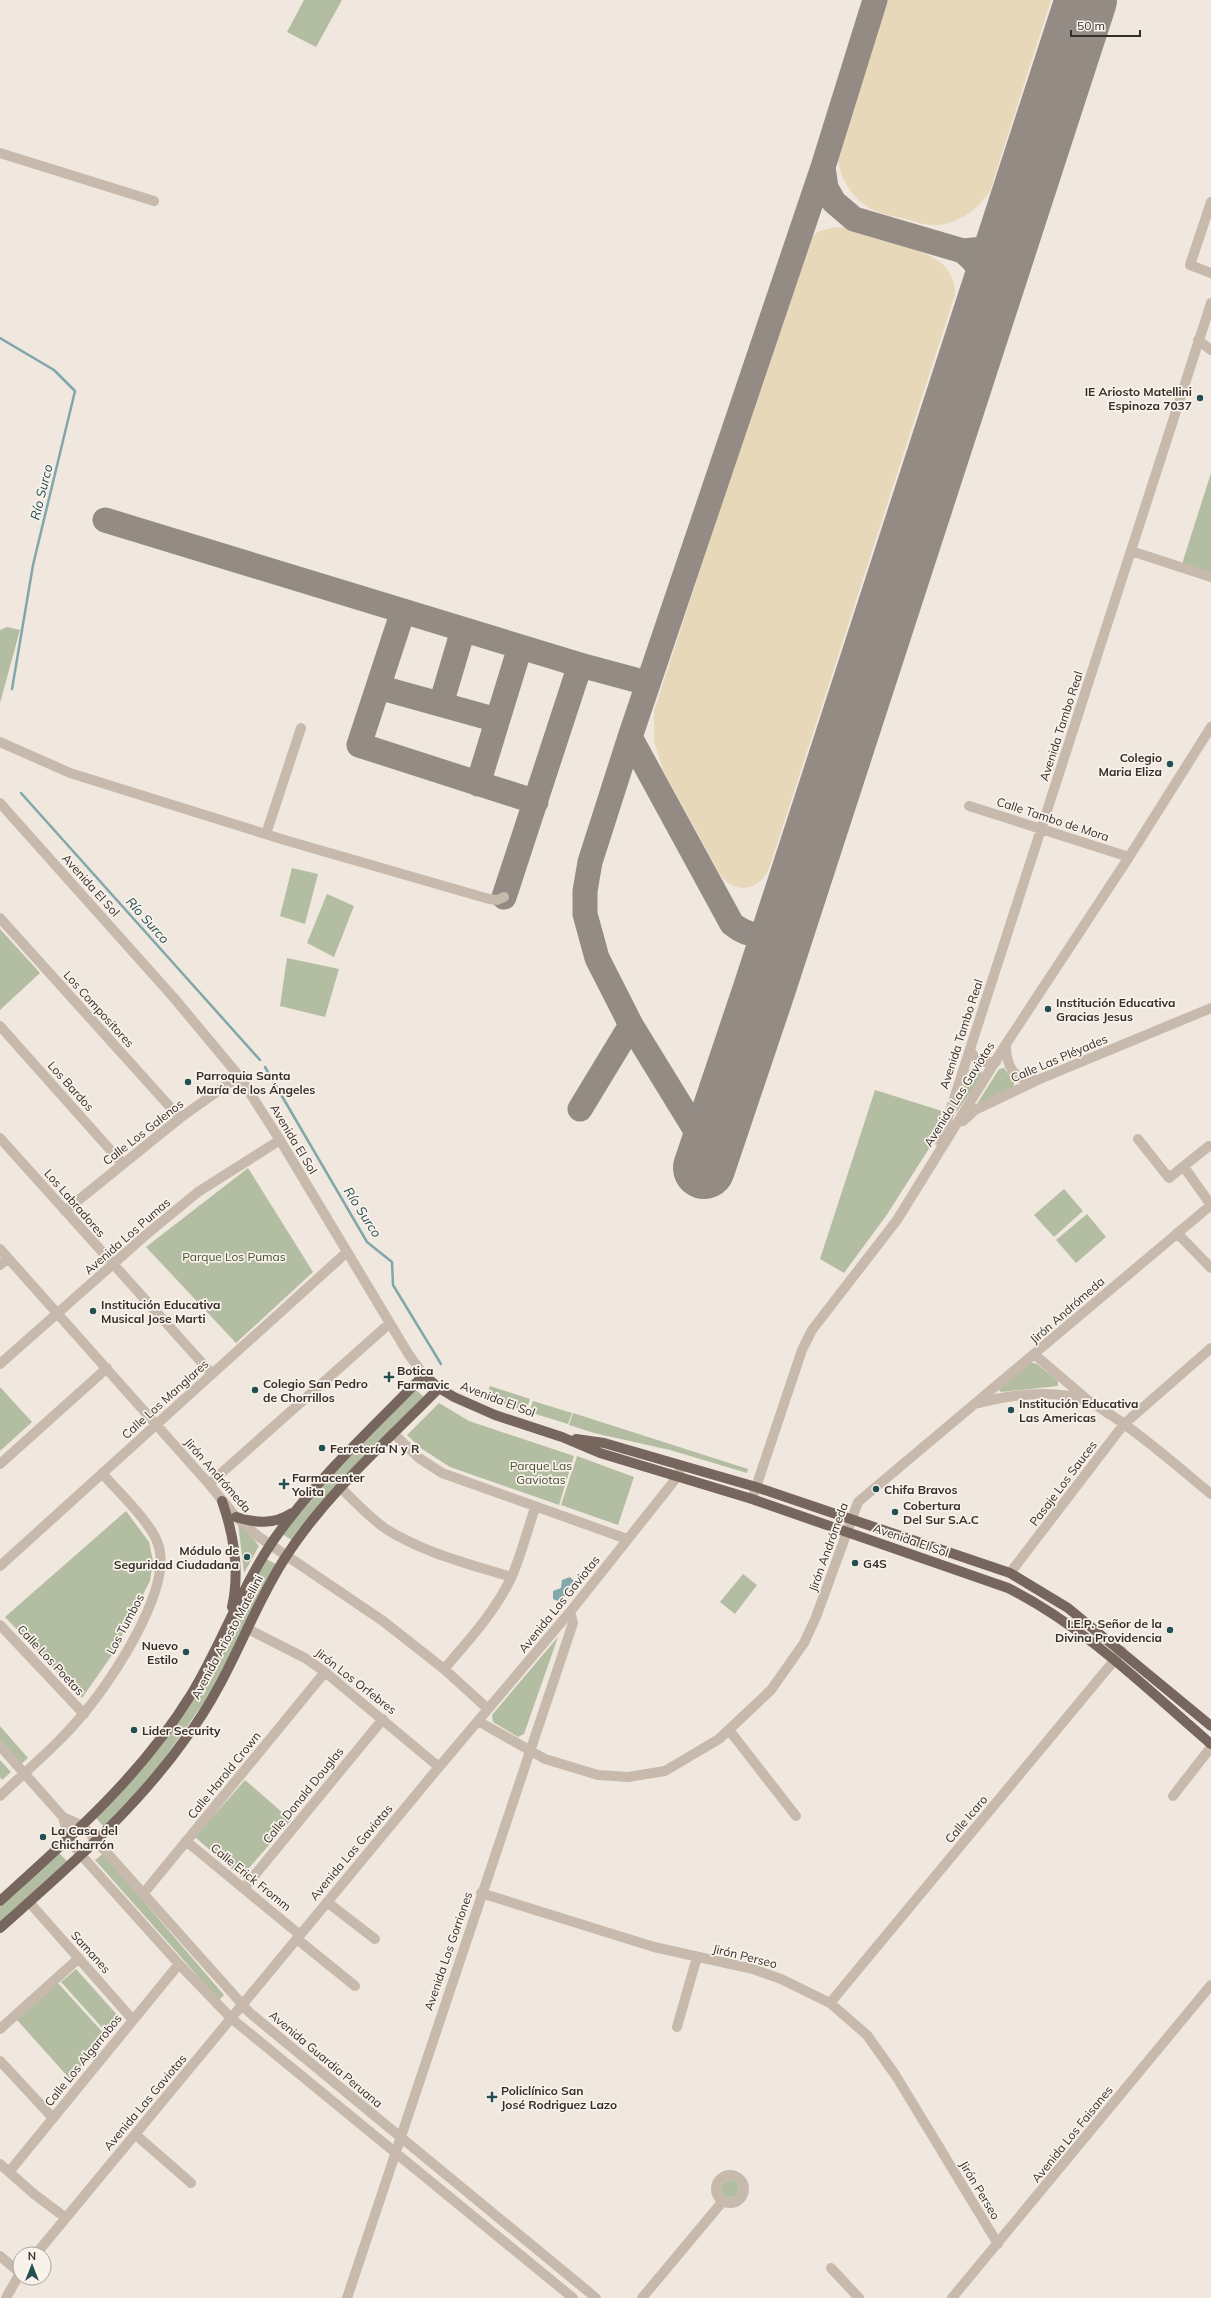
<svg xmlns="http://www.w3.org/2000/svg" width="1211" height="2298" font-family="Mulish,sans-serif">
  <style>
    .green { fill: #b3bda1 }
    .sand { fill: #e7d8ba }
    .water { fill: #81a7aa }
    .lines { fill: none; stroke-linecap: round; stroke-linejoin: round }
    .stream { stroke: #81a7aa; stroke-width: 2.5 }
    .taxiway { stroke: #938b84; stroke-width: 25 }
    .runway { stroke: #938b84; stroke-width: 62 }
    .minor { stroke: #c7b9ac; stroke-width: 10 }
    .major { stroke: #76665d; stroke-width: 10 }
    .poi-dot { fill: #244f52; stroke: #f8f2eb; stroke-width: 1.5 }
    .labels { text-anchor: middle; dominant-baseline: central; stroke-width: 3.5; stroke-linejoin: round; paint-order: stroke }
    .poi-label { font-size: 12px; font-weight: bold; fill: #362e2a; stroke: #f8f2eb; text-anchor: start }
    .street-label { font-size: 12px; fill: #362e2a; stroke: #f8f2eb }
    .park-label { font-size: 12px; fill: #455131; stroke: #f8f2eb }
    .water-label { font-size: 13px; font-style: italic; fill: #244f52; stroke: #f8f2eb }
  </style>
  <rect width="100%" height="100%" fill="#f0e8df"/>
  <path class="green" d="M 304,0 L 342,0 L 316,47 L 287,32 Z
    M 1211,473 L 1211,574 L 1182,564 Z
    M 7,627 L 20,630 L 0,703 L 0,630 Z
    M 292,868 L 318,874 L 305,924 L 280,916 Z
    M 327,894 L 354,906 L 334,957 L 307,943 Z
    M 0,929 L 40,973 L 0,1010 Z
    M 287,958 L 339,969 L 325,1017 L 280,1006 Z
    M 974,1066 L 981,1070 L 982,1076 L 955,1114 L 969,1070 Z
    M 1004,1068 L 1014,1081 L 1014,1087 L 977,1104 L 999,1069 Z
    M 875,1090 L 942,1111 L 930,1147 L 886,1216 L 844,1273 L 820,1259 Z
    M 248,1168 L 313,1272 L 236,1343 L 146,1247 Z
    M 1064,1189 L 1083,1211 L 1054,1237 L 1034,1215 Z
    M 1087,1214 L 1106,1237 L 1076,1263 L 1056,1240 Z
    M 1030,1362 L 1037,1364 L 1058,1381 L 1058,1386 L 1001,1392 L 999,1390 L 999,1388 Z
    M 490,1386 L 530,1399 L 526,1411 L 486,1398 Z
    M 0,1387 L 32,1422 L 0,1451 Z
    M 416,1390 L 424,1397 L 292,1540 L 282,1534 L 340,1467 Z
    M 533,1401 L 572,1413 L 568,1424 L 529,1412 Z
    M 439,1403 L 469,1421 L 574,1456 L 559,1505 L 450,1467 L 422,1449 L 407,1435 Z
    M 573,1413 L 748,1469 L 747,1473 L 670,1450 L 594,1433 L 569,1425 Z
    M 577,1456 L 634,1477 L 618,1525 L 561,1505 Z
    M 126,1511 L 149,1542 L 153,1561 L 150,1581 L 112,1655 L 82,1698 L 5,1617 Z
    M 240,1522 L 259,1546 L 244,1573 L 238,1523 Z
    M 266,1559 L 276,1564 L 208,1697 L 149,1780 L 104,1827 L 96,1818 L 153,1756 Z
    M 743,1574 L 757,1585 L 735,1614 L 720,1602 Z
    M 558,1637 L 524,1734 L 518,1737 L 493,1722 L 492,1715 Z
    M 0,1726 L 28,1758 L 19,1766 L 0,1743 Z
    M 0,1760 L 11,1772 L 2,1780 L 0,1777 Z
    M 245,1780 L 291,1820 L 241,1877 L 195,1837 Z
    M 59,1853 L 67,1861 L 0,1922 L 0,1907 Z
    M 103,1854 L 224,1995 L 219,2000 L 95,1860 Z
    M 76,1969 L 119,2017 L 106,2032 L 61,1982 Z
    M 58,1983 L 107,2037 L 70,2079 L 17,2020 Z
    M721 2189a9 9 0 1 1 18 0a9 9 0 1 1-18 0Z"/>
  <path class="sand" d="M 887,0 L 1051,0 L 990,191 C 978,209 960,223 938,225 C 927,226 916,222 905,219 C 895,216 883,215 873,210 C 850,199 833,169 839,144 Z
    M 837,227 L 846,228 C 869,236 934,250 947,269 C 953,277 955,285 955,295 L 769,869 C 759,890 737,895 721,876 L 663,770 L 654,741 L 654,711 L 808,240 L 819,231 Z"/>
  <path class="water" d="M 570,1577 L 575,1582 L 560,1602 L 553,1599 L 553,1591 L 561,1588 L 562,1580 Z"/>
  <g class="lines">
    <path class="stream" d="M 0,338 L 54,370 L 75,391 L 33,565 L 12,689
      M 21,793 L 260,1060
      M 265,1067 L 367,1242 L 392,1262 L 393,1285 L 441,1364"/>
    <path class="taxiway" d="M 823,167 L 826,188 L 834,202 L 854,219 L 963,251 L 984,249 L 1001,241 L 1008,235
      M 963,251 C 983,268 986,277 987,302
      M 105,520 L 580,665 L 647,683
      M 403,611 L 359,745 L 536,802
      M 378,687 L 497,720
      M 441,704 L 463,630
      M 630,737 L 732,924 C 751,939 768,938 786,922
      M 478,784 L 520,647
      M 504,897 L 580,665
      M 580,1109 L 631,1025
      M 709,1152 L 631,1025 L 597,958 L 585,914 L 585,891 L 590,862 L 630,737 L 823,167 L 875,0"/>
    <path class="runway" d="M 704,1168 L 765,987 L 1086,0"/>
    <path class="minor" d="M 0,153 L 154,201
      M 1211,202 L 1190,265 L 1211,273
      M 1198,340 L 1211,350
      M 1131,551 L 1211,577
      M 0,742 L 70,773 L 288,841 L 489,899 L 497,900 L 504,897
      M 0,803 L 174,998 L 239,1076 L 280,1140 L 409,1355 L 424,1375
      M 969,806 L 1129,857
      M 266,834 L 301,728
      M 0,918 L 180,1118
      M 0,1026 L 122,1163
      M 1006,1046 C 1006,1064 1014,1083 1036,1080
      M 970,1049 L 973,1055 L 980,1062 L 996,1062
      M 963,1121 L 975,1110 L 1040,1079 L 1211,1008
      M 0,1138 L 212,1374
      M 1138,1139 L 1169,1178 L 1209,1146
      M 940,1142 L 1211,303
      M 1184,1167 L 1211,1205
      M 65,1211 L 180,1118 L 239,1076
      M 1177,1233 L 1211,1268
      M 0,1249 L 209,1484 L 236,1517 L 259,1537 L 383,1621 L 444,1669 L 488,1709
      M 0,1265 L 8,1258
      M 1035,1355 L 1089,1401
      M 0,1364 L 147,1234 L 198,1192 L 280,1140
      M 979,1403 C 1011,1394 1059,1389 1090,1402 C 1097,1405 1104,1411 1111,1415 C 1146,1438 1178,1467 1211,1494
      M 394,1434 L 419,1458 L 442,1473 L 627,1539
      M 0,1464 L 107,1368
      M 209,1484 L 390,1323
      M 341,1488 C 355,1502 370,1518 386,1529 C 424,1553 469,1564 511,1577
      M 752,1499 L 802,1350 L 812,1330 L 897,1220 L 1006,1044 L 1129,857 L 1211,727
      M 0,1566 L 347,1252
      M 1010,1573 L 1124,1424 L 1211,1348
      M 0,1625 L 84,1714
      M 248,1629 L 305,1658 L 325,1672 L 439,1767
      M 444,1669 C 468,1641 495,1612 511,1578 C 521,1556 527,1531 535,1508
      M 478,1721 L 545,1759 L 598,1775 L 628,1777 L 665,1771 L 719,1739 L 771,1690 L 804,1643 L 816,1617 L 858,1502 L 1211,1205
      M 729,1730 L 796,1816
      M 0,1746 L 63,1817 L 83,1826 L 250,2013 L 596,2298
      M 0,1796 C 28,1769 59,1744 84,1713 C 112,1680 174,1587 158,1544 C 151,1522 117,1491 102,1473
      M 1173,1796 L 1211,1747
      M 63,1817 L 69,1839 L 81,1855 L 179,1964 L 231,2018 L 573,2298
      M 186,1841 L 300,1935
      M 244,1888 L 383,1719
      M 481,1893 L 654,1947 L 753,1969 L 781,1979 L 830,2003 L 867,2035 L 896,2076 L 998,2244
      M 143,1894 L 325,1672
      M 29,1902 L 133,2020
      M 327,1902 L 375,1939
      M 297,1939 L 355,1986
      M 830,2003 L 1122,1651
      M 677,2027 L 697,1957
      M 0,2029 L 79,1958
      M 0,2061 L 53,2118
      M 136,2135 L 191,2183
      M 0,2164 L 34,2194 L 66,2218
      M 9,2172 L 179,1964
      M716 2189a14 14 0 1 1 28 0a14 14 0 1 1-28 0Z
      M 36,2254 L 439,1767 L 570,1612 L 678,1476 L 680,1470
      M 0,2256 L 20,2273
      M 831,2268 L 859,2298
      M 6,2298 L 20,2273
      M 347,2298 L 566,1644 L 573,1623 L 570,1612
      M 642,2298 L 723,2201
      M 952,2298 L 1211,1985"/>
    <path class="major" d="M 576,1439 L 604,1443 L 756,1487 L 1010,1573 L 1068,1608 L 1211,1726
      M 222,1501 C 234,1535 240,1571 232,1607
      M 236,1517 C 255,1523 274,1525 292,1513
      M 0,1901 C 71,1837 142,1775 192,1693 C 224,1640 243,1581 280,1531 C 322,1474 375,1425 424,1375 L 439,1388 L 454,1397 L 495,1415 L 562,1437 L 600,1453 L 752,1499 L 1008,1588 C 1084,1626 1147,1689 1211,1744
      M 0,1928 C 65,1870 132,1813 183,1742 C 196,1725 209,1705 219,1686 C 242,1644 259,1598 285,1558 C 326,1494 386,1442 439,1388"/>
  </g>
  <g class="poi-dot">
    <circle cx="1200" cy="398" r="4"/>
    <circle cx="1170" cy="764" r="4"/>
    <circle cx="1048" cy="1009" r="4"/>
    <circle cx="188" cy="1082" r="4"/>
    <circle cx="93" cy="1311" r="4"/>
    <path d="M387 1371h4v4h4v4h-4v4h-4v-4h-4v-4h4z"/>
    <circle cx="255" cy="1390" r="4"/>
    <circle cx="1011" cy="1410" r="4"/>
    <circle cx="322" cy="1448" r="4"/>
    <path d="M282 1478h4v4h4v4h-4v4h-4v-4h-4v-4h4z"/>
    <circle cx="876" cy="1489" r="4"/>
    <circle cx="895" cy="1512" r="4"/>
    <circle cx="247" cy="1557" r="4"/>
    <circle cx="855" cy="1563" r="4"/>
    <circle cx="1170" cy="1630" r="4"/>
    <circle cx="186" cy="1652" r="4"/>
    <circle cx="134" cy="1730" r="4"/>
    <circle cx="43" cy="1837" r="4"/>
    <path d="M490 2091h4v4h4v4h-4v4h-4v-4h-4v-4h4z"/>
  </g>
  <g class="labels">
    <g class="poi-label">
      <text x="1192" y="391" text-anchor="end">IE Ariosto Matellini<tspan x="1192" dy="14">Espinoza 7037</tspan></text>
      <text x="1162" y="757" text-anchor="end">Colegio<tspan x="1162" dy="14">Maria Eliza</tspan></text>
      <text x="1056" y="1002">Institución Educativa<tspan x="1056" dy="14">Gracias Jesus</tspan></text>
      <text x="196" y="1075">Parroquia Santa<tspan x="196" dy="14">María de los Ángeles</tspan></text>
      <text x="101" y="1304">Institución Educativa<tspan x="101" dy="14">Musical Jose Marti</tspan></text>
      <text x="397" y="1370">Botica<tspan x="397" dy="14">Farmavic</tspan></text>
      <text x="263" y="1383">Colegio San Pedro<tspan x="263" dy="14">de Chorrillos</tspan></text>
      <text x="1019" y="1403">Institución Educativa<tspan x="1019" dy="14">Las Americas</tspan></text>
      <text x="330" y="1448">Ferretería N y R</text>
      <text x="292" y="1477">Farmacenter<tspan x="292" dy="14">Yolita</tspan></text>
      <text x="884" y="1489">Chifa Bravos</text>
      <text x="903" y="1505">Cobertura<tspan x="903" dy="14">Del Sur S.A.C</tspan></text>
      <text x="239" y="1550" text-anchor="end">Módulo de<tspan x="239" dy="14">Seguridad Ciudadana</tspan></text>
      <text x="863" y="1563">G4S</text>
      <text x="1162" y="1623" text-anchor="end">I.E.P. Señor de la<tspan x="1162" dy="14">Divina Providencia</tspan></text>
      <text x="178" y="1645" text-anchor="end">Nuevo<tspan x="178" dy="14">Estilo</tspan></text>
      <text x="142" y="1730">Lider Security</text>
      <text x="51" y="1830">La Casa del<tspan x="51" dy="14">Chicharrón</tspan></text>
      <text x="501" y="2090">Policlínico San<tspan x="501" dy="14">José Rodriguez Lazo</tspan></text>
    </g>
    <g class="street-label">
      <text transform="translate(1061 726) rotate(-72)">Avenida Tambo Real</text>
      <text transform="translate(1053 819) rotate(18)">Calle Tambo de Mora</text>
      <text transform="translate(91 885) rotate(48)">Avenida El Sol</text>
      <text transform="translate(99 1009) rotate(48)">Los Compositores</text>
      <text transform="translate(961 1034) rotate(-72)">Avenida Tambo Real</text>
      <text transform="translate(1059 1058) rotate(-23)">Calle Las Pléyades</text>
      <text transform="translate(71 1086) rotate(48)">Los Bardos</text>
      <text transform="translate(959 1094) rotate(-58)">Avenida Las Gaviotas</text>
      <text transform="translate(143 1132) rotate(-38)">Calle Los Galenos</text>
      <text transform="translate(294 1139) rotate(59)">Avenida El Sol</text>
      <text transform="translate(75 1203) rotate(49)">Los Labradores</text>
      <text transform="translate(127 1236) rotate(-41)">Avenida Los Pumas</text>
      <text transform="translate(1067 1310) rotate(-41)">Jirón Andrómeda</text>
      <text transform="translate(165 1399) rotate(-42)">Calle Los Manglares</text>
      <text transform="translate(498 1399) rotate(21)">Avenida El Sol</text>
      <text transform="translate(218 1475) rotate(49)">Jirón Andrómeda</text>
      <text transform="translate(1063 1483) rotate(-53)">Pasaje Los Sauces</text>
      <text transform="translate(911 1540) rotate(19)">Avenida El Sol</text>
      <text transform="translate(828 1547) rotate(-70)">Jirón Andrómeda</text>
      <text transform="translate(559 1604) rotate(-51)">Avenida Las Gaviotas</text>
      <text transform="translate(125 1624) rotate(-62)">Los Tumbos</text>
      <text transform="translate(227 1637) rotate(-62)">Avenida Ariosto Matellini</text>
      <text transform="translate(51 1660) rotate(47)">Calle Los Poetas</text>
      <text transform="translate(356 1681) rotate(38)">Jirón Los Orfebres</text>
      <text transform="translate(224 1775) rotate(-51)">Calle Harold Crown</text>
      <text transform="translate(303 1795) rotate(-51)">Calle Donald Douglas</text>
      <text transform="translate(966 1819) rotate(-50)">Calle Icaro</text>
      <text transform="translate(351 1852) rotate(-50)">Avenida Las Gaviotas</text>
      <text transform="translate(251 1877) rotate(39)">Calle Erick Fromm</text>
      <text transform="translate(448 1951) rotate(-71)">Avenida Los Gorriones</text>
      <text transform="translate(91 1952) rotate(48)">Samanes</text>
      <text transform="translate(745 1956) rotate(14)">Jirón Perseo</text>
      <text transform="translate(326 2059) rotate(40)">Avenida Guardia Peruana</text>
      <text transform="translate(83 2060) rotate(-51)">Calle Los Algarrobos</text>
      <text transform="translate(145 2102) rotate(-50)">Avenida Las Gaviotas</text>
      <text transform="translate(1072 2134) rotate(-51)">Avenida Los Faisanes</text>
      <text transform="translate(980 2190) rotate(59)">Jirón Perseo</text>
    </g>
    <g class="park-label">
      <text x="234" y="1256">Parque Los Pumas</text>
      <text x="541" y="1465">Parque Las<tspan x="541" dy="14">Gaviotas</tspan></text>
    </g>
    <g class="water-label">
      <text transform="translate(41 492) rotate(-76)">Río Surco</text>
      <text transform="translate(148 920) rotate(48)">Río Surco</text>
      <text transform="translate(363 1212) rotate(57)">Río Surco</text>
    </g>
  </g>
  <g transform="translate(32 2266)"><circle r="19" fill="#f8f2eb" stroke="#aaa49e"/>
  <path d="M0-3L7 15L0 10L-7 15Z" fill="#244f52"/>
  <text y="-6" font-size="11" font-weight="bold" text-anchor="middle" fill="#362e2a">N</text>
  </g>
  <path d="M1071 30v6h69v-6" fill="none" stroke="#362e2a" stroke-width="2"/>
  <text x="1077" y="30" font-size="12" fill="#362e2a" stroke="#f8f2eb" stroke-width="3" paint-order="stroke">50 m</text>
</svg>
